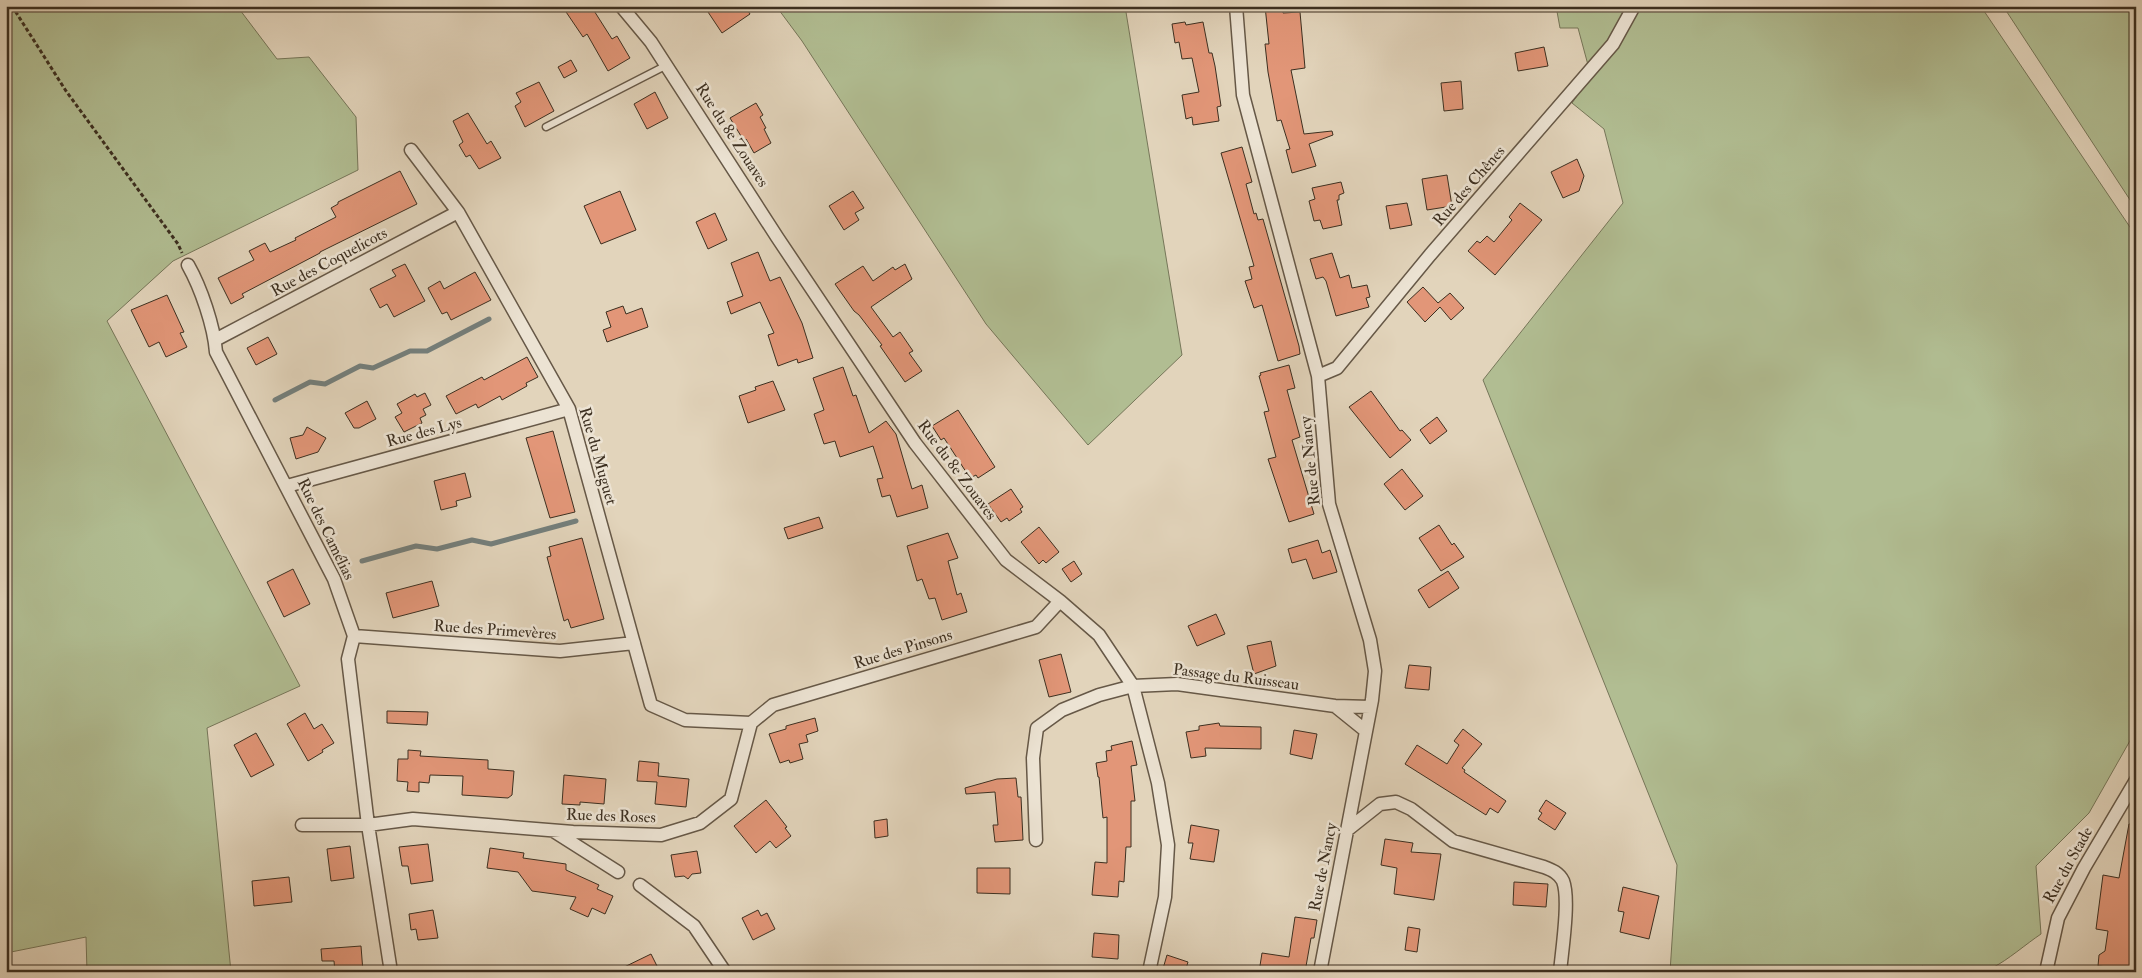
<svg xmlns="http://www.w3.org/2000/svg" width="2142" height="978" font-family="'IM FELL Double Pica',serif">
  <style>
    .green { fill: #b1bd92; stroke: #767659 }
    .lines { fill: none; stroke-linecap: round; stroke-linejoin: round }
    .stream { stroke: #747f7c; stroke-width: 5 }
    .building { fill: #e29678; stroke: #3c2f20 }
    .service-casing { stroke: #665847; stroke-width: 9 }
    .minor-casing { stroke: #665847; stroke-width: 15 }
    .path { stroke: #3c2f20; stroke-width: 3; stroke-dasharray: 4 2.5; stroke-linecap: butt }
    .service { stroke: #ece3d3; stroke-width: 6 }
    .minor { stroke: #ece3d3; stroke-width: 12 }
    .labels { text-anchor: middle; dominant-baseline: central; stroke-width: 5; stroke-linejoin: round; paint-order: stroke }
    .street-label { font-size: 16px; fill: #3c2f20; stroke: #ece3d3 }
  </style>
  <rect width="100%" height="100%" fill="#e2d4bb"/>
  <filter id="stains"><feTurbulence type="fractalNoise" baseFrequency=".004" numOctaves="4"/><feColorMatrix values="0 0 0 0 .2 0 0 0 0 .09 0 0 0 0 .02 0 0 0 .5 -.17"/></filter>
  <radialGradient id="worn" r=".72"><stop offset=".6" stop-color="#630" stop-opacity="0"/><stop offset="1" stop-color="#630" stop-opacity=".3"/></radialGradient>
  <path class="green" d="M 6,6 L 237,6 L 277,59 L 309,57 L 356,117 L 358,170 L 173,261 L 107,321 L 300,686 L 207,728 L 231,972 L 87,972 L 86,937 L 6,953 Z
    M 776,6 L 1125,6 L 1182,355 L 1088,445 L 986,324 L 802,41 Z
    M 1556,6 L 1966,6 L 1984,11 L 2136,236 L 2136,734 L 2131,739 L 2089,813 L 2036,866 L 2041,934 C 2026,944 2008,960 1992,968 C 1973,976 1940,973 1922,966 L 1919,972 L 1670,972 L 1677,865 L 1483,380 L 1623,203 L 1604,129 L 1572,103 L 1591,76 L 1578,28 L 1560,28 Z
    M 2003,6 L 2136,6 L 2136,209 Z"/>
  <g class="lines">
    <path class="stream" d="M 275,400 L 310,382 L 325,384 L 360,366 L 373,368 L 410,351 L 427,351 L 489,319
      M 362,561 L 416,546 L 437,549 L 472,540 L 491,544 L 576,521"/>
  </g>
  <path class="building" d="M 562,6 L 591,6 L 612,39 L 617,36 L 630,58 L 608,71 L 587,34 L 583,37 Z
    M 716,6 L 745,6 L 750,14 L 722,33 L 708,12 Z
    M 1265,6 L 1283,6 L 1283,13 L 1300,12 L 1305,68 L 1291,70 L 1304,134 L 1332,131 L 1333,135 L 1309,144 L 1316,166 L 1292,173 L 1286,150 L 1290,149 L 1281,120 L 1277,121 L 1268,72 L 1265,44 L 1269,44 Z
    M 1185,22 L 1186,25 L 1203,22 L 1209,53 L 1212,53 L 1215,66 L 1221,106 L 1217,107 L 1219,121 L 1193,125 L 1192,117 L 1186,119 L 1182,95 L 1199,92 L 1192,58 L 1182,59 L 1179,42 L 1175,43 L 1172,24 Z
    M 1544,47 L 1548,66 L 1518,71 L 1515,53 Z
    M 571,60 L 577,71 L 564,78 L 558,67 Z
    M 1461,81 L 1463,109 L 1444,111 L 1441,83 Z
    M 539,82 L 554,111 L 525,127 L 515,106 L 521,102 L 516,93 Z
    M 655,92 L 668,118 L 647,129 L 634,104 Z
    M 756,103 L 763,115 L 760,117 L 766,128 L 764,129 L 771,143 L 754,153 L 746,139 L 744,141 L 730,118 Z
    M 468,113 L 487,144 L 491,141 L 501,158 L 479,169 L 470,155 L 466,157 L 459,145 L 463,142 L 453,121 Z
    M 1242,147 L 1252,182 L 1246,184 L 1254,214 L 1256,213 L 1258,220 L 1263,219 L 1299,346 L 1300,354 L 1278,361 L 1262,305 L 1254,308 L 1245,281 L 1252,279 L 1249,267 L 1254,266 L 1221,153 Z
    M 1577,159 L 1584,176 L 1579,191 L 1563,198 L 1551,172 Z
    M 400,171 L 417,204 L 320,252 L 320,253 L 242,294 L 244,297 L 231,304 L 218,278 L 254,260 L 249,251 L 265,243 L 270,252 L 296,240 L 295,238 L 336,217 L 331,208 L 338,204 L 338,202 Z
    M 1447,175 L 1452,206 L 1427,210 L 1422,179 Z
    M 1341,182 L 1344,193 L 1339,195 L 1339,200 L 1337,200 L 1342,225 L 1323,229 L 1320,220 L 1314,221 L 1309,201 L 1315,199 L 1312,188 Z
    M 620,191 L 636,230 L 601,244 L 584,206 Z
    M 853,191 L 864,208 L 855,213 L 859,220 L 844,230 L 829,206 Z
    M 1407,203 L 1412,225 L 1390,229 L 1386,206 Z
    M 1520,203 L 1542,220 L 1495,275 L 1468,251 L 1477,241 L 1480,243 L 1487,236 L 1494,242 L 1512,220 L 1509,217 Z
    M 715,213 L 727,240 L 708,249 L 696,222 Z
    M 758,252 L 770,281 L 780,277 L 802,323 L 813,358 L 798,363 L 797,359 L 778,366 L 768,335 L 774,333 L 760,302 L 731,314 L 727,302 L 743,296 L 731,263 Z
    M 1332,253 L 1340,278 L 1349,275 L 1352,288 L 1367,285 L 1370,297 L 1366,298 L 1369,307 L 1336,316 L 1326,281 L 1323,277 L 1316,279 L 1310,259 Z
    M 405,264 L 425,301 L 394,317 L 387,304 L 380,308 L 370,289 L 396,276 L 392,270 Z
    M 905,264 L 912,279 L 871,307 L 893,337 L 900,332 L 913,351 L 909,353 L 922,371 L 905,382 L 880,346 L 882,345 L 859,315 L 854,311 L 835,284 L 863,266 L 873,281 L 893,267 L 895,270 Z
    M 475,272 L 491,300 L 451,320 L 447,312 L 442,314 L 428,288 L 440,281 L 444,289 Z
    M 1423,287 L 1438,303 L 1450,293 L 1464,308 L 1451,320 L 1440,307 L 1425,322 L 1407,302 Z
    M 167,295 L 184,332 L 180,333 L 187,347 L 166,357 L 159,342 L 149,347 L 131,310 Z
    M 623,306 L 626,314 L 642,308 L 648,327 L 607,342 L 603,330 L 611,327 L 606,312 Z
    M 268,337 L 277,354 L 256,365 L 247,348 Z
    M 527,357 L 538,377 L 526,383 L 527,386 L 502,400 L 500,396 L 478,408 L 476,404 L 456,414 L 446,396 L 482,377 L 484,380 Z
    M 1289,365 L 1295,388 L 1287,390 L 1300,437 L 1292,440 L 1314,514 L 1289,522 L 1268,459 L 1276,457 L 1264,412 L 1269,411 L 1259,376 L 1261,375 L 1260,373 Z
    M 843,367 L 853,396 L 856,395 L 869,433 L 886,421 L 896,434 L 912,489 L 922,485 L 928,508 L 897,517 L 890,495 L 882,497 L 877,479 L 883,478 L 873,446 L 840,457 L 835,441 L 824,444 L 814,414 L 824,410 L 813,378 Z
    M 773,381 L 785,410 L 748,423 L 739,396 L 756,390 L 755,387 Z
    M 1371,391 L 1400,431 L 1402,430 L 1411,440 L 1390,458 L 1349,407 Z
    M 425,393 L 431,405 L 423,409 L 426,415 L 420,418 L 422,423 L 404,432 L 395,417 L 402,413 L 397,404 L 415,394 L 417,397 Z
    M 367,401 L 376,419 L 359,428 L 354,428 L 345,413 Z
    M 958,410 L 995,467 L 978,478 L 976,475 L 970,478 L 944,438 L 941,440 L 932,426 Z
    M 1437,417 L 1447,431 L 1430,444 L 1420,430 Z
    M 307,427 L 326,438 L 318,452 L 296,459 L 290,438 L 303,435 Z
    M 553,431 L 575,512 L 550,518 L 526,438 Z
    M 1402,469 L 1423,496 L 1405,510 L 1384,484 Z
    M 465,473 L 471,497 L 456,501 L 457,506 L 441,510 L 434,481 Z
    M 1011,489 L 1023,507 L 1020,509 L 1022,512 L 1009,521 L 1007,518 L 1001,522 L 988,504 Z
    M 819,517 L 823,528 L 788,539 L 784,528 Z
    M 1439,525 L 1452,545 L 1454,543 L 1464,557 L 1441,571 L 1419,538 Z
    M 1039,527 L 1059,552 L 1046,563 L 1043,560 L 1039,564 L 1021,542 Z
    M 948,533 L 958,558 L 948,561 L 957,595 L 961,593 L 967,612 L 942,620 L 935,598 L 929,599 L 922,579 L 917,581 L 907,546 Z
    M 582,538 L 604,619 L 571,628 L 568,619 L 564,621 L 547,557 L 551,556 L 549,547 Z
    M 1318,540 L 1322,553 L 1330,550 L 1337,572 L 1313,579 L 1306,559 L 1292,563 L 1288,549 Z
    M 1074,561 L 1082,574 L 1071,582 L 1062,569 Z
    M 293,569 L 310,604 L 284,617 L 267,582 Z
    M 1448,571 L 1459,588 L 1429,608 L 1418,590 Z
    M 432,581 L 439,606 L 393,618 L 386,593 Z
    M 1216,614 L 1225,634 L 1197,646 L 1188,626 Z
    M 1271,641 L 1276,666 L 1254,674 L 1247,646 Z
    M 1061,654 L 1071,692 L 1049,697 L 1039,660 Z
    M 1409,665 L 1431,667 L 1429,690 L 1405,688 Z
    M 387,711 L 428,712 L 427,725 L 387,723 Z
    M 305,713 L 314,729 L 322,724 L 334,743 L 322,750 L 323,752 L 308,761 L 287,724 Z
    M 815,718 L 818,731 L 806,735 L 808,742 L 799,744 L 803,759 L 790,763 L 789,760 L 780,763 L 769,734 L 786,729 L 786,726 Z
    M 1219,723 L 1220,726 L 1261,727 L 1261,749 L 1205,748 L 1206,756 L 1191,758 L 1186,732 L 1199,730 L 1199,726 Z
    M 1463,729 L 1482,744 L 1462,768 L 1465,770 L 1464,772 L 1506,801 L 1498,813 L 1490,808 L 1486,815 L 1405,764 L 1417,745 L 1447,764 L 1459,745 L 1454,741 Z
    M 1294,730 L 1317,734 L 1312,759 L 1290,754 Z
    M 256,733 L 274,765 L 251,777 L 234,745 Z
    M 1132,741 L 1137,765 L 1131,766 L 1135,801 L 1131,801 L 1131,847 L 1126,847 L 1124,882 L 1119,881 L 1118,897 L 1092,895 L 1095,862 L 1107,863 L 1107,817 L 1103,818 L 1099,777 L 1098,777 L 1096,763 L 1107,761 L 1106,751 L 1112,750 L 1111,746 Z
    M 408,750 L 421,751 L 420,756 L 488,760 L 488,769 L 514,771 L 512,795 L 508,798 L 462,795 L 463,776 L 430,775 L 429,783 L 419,782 L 419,792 L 407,791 L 408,782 L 397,781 L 398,759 L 408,759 Z
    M 639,761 L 659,763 L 658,776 L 689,779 L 686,807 L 655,804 L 657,782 L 637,781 Z
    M 564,775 L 606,779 L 604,804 L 580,802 L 580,805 L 562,804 Z
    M 1016,778 L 1018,797 L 1021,797 L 1023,840 L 995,842 L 993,825 L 998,825 L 995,792 L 966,794 L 965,788 L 997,779 Z
    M 766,800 L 787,827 L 785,828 L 791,836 L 776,848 L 770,841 L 756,853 L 734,826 Z
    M 1546,800 L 1566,813 L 1555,830 L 1538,819 L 1542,813 L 1539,811 Z
    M 887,819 L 888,836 L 875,838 L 874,821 Z
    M 2129,824 L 2136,824 L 2136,968 L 2132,967 L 2132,969 L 2098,966 L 2099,955 L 2105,951 L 2108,931 L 2096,929 L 2103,875 L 2119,878 Z
    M 1191,825 L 1219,830 L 1214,862 L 1190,859 L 1193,843 L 1188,843 Z
    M 1385,839 L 1413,843 L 1411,852 L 1441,854 L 1434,900 L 1394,894 L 1397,868 L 1381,865 Z
    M 428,844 L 433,881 L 411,884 L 408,866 L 402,866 L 399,847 Z
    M 350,846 L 354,878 L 331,881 L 327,849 Z
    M 490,848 L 524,853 L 523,858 L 566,864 L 566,870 L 599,885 L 597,889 L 613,896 L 605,914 L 592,908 L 588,917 L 570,909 L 576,897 L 532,891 L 518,872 L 487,868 Z
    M 697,851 L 701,873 L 692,874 L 688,879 L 684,876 L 675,877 L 671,855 Z
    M 977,868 L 1010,868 L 1010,894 L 977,893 Z
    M 289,877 L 292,902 L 254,906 L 252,881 Z
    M 1514,882 L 1548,884 L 1546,907 L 1513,905 Z
    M 1623,887 L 1659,896 L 1649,939 L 1620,932 L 1624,912 L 1618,911 Z
    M 433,910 L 438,938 L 418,940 L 416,929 L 411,930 L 409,914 Z
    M 758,910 L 761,916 L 767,913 L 775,929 L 753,940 L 742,918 Z
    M 1295,917 L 1317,920 L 1314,938 L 1311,938 L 1305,972 L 1259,972 L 1262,953 L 1289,957 Z
    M 1408,927 L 1420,929 L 1417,952 L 1405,950 Z
    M 1094,933 L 1119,935 L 1118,959 L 1092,957 Z
    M 361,946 L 363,972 L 335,972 L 334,961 L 322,961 L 321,949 Z
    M 651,954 L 660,972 L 614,972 Z
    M 1167,955 L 1188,962 L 1185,972 L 1162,972 Z"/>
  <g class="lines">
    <g class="service-casing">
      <path id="service" d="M 546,127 L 667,65"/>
    </g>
    <g class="minor-casing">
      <path id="minor" d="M 621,6 L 651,42 L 777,237 L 915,443 L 1006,560 L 1060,601 L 1099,635 L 1133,686 L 1158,783 L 1168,845 L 1165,897 L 1149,972
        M 1236,6 L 1243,95 L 1318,376 L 1329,504 L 1370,640 L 1375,671 L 1372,700 L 1320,972
        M 411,150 L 458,212 L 569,409 L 651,705 L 685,720 L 751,723
        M 188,265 C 201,288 214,326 216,352 L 334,579 L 354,636 L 348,659 L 368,825 L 391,972
        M 215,340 L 458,212
        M 1318,376 L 1337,368 L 1430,255 L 1613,44 L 1634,6
        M 287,486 L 569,409
        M 354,636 L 560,651 L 634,643
        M 1335,706 L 1366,731
        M 751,723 L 773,705 L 1036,627 L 1060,601
        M 302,825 L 368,825 L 413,819 L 573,832 L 661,835 L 700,823 L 731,799 L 751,723
        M 1346,831 L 1380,804 L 1396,802 L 1411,809 L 1453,841 L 1544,867 C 1552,870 1559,873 1563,881 C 1570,899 1562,950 1560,972
        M 555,832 L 618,872
        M 1036,840 L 1033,758 L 1037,728 L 1062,710 L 1099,695 L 1133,686 L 1177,684 L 1335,706 L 1370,707
        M 640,885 L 694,926 L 725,972
        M 2046,972 L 2058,918 L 2084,868 L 2136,780"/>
    </g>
    <path class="path" d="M 12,6 L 66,91 L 178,244 L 182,253"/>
    <use href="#service" class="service"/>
    <use href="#minor" class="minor"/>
  </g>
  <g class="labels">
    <g class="street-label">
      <text transform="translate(732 135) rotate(57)">Rue du 8e Zouaves</text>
      <text transform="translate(1469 186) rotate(-49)">Rue des Chênes</text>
      <text transform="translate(329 262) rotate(-28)">Rue des Coquelicots</text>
      <text transform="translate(424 432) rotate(-15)">Rue des Lys</text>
      <text transform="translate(598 456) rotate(74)">Rue du Muguet</text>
      <text transform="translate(1310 461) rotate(-96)">Rue de Nancy</text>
      <text transform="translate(957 470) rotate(53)">Rue du 8e Zouaves</text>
      <text transform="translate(326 529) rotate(64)">Rue des Camélias</text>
      <text transform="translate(495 630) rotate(4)">Rue des Primevères</text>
      <text transform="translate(903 649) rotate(-17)">Rue des Pinsons</text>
      <text transform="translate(1236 677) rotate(7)">Passage du Ruisseau</text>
      <text transform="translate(611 816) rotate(2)">Rue des Roses</text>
      <text transform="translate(2068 865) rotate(-61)">Rue du Stade</text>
      <text transform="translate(1323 867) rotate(-79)">Rue de Nancy</text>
    </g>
  </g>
  <rect width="2142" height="978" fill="none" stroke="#e2d4bb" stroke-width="25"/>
  <rect x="8" y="8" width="2127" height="963" fill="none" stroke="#3c2f20" stroke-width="2.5"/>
  <rect x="12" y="12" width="2117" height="953" fill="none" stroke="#3c2f20"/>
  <rect width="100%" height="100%" filter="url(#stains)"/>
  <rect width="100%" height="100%" fill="url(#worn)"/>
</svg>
